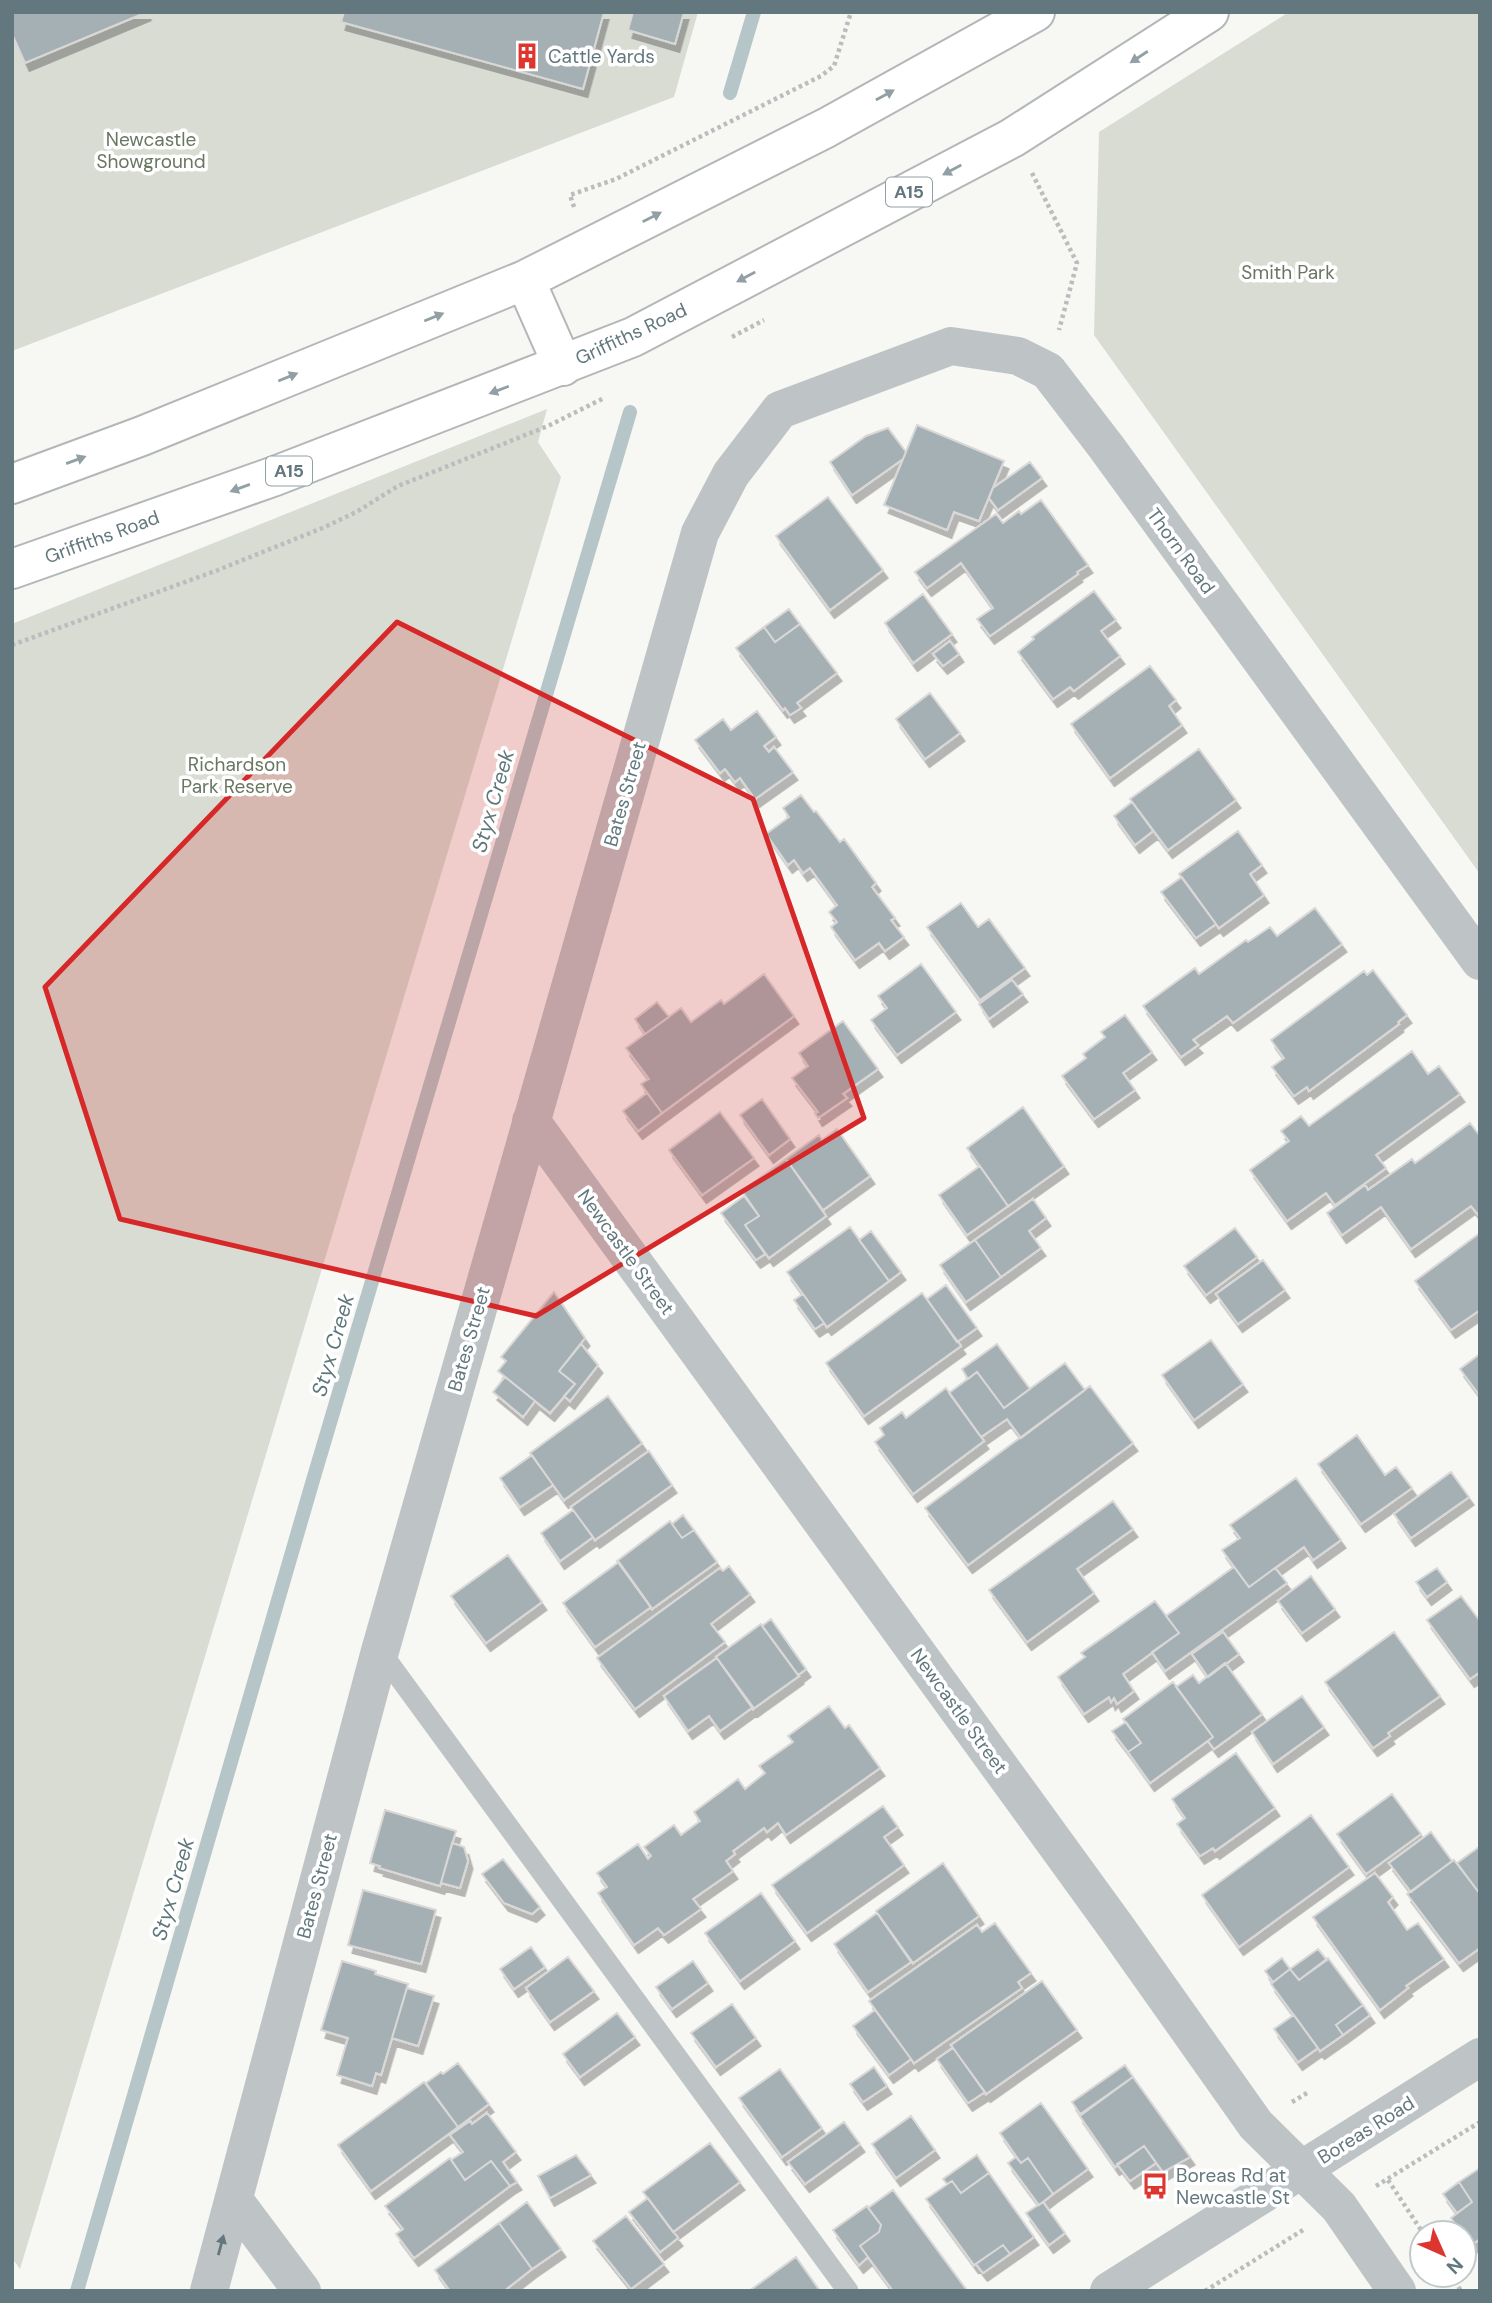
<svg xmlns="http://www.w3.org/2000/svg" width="1492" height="2303" font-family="'DM Sans',sans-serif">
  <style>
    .green { fill: #d8dcd3 }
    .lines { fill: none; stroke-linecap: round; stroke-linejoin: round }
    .stream { stroke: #b6c5c7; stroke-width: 14 }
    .building { fill: #a5b0b4; stroke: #d9d8d7; stroke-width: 2; filter: url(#shadow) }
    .highway-casing { stroke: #b2b7b9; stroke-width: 42 }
    .path { stroke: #b9bdbe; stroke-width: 4.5; stroke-dasharray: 3.5 3.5; stroke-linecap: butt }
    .lane { stroke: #bec4c6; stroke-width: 21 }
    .street { stroke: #bec4c6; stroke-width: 38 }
    .highway { stroke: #fff; stroke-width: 38 }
    .oneway { fill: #92a0a5 }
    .oneway2 { fill: #63787e }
    .marked { fill: #d62828; fill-opacity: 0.2; stroke: #d62828; stroke-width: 5; stroke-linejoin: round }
    .labels { text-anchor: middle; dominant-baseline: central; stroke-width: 7; stroke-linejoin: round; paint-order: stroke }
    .shield { fill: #fff; stroke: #92a0a5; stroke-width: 2 }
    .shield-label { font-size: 18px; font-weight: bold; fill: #63787e }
    .poi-label { font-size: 19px; fill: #63787e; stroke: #fff; text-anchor: start }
    .park-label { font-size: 19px; fill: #697762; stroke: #fff }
    .street-label { font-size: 19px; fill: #63787e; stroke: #fff }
    .water-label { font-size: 21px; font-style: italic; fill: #5e7779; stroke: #fff }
  </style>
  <defs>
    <filter id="shadow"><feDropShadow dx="4.5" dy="8" stdDeviation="0" flood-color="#0004"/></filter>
  </defs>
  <rect width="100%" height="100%" fill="#f7f7f4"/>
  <path class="green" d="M 12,12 L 698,12 L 674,97 L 12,351 Z
    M 1289,12 L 1480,12 L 1480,874 L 1094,335 L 1099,132 Z
    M 547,409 L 538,442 L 561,477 L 20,2269 L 12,2258 L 12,624 Z"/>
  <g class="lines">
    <path class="stream" d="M 730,93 L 754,12
      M 77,2291 L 313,1480 L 630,412"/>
  </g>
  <path class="building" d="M 12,12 L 147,12 L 25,63 L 12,34 Z
    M 344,12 L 604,12 L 583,89 L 341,22 Z
    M 633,12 L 684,12 L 675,44 L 628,30 Z
    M 917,425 L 1004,461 L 979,521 L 954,512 L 947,530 L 884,505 Z
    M 888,428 L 906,452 L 903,459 L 852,495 L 830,462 L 866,436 Z
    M 1030,462 L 1042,478 L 998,510 L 989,498 L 993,488 Z
    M 828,497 L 883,570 L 830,610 L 776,536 Z
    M 1041,500 L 1088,565 L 1077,572 L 1078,574 L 990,636 L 977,619 L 993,608 L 961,563 L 927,588 L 915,572 L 996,514 L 1003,523 L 1019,511 L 1021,514 Z
    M 1094,591 L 1116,620 L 1101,631 L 1120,656 L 1074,691 L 1070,687 L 1053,699 L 1018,652 L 1034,639 L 1032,637 Z
    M 923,594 L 952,634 L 913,663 L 885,623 Z
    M 789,609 L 800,624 L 775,642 L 764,627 Z
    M 800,624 L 837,673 L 797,703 L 801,708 L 790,715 L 785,708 L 783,710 L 736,648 L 764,627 L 775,642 Z
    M 950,641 L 959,654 L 943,666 L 933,654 Z
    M 1150,666 L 1176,700 L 1169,706 L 1182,725 L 1110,778 L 1071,724 Z
    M 930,693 L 960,733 L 925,759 L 896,719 Z
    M 757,711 L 776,737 L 764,746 L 769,752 L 774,747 L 793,772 L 755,799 L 740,778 L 735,782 L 725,769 L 720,773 L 695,740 L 723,719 L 731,730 Z
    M 1199,749 L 1236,800 L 1168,850 L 1130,799 Z
    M 801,795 L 814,812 L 816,811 L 840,842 L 844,839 L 876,883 L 872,887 L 895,918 L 891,920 L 904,937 L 885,951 L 879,943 L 855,960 L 831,927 L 837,922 L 829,912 L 837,905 L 810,868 L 803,873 L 794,860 L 788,865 L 766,834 L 789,817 L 783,808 Z
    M 1132,802 L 1153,831 L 1135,845 L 1114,816 Z
    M 1238,831 L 1262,865 L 1250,874 L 1264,895 L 1219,928 L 1179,874 Z
    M 1182,877 L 1216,924 L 1196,938 L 1161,892 Z
    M 961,903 L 978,927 L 989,919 L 1025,968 L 980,1000 L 927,927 Z
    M 1315,908 L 1342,944 L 1233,1023 L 1227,1016 L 1193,1040 L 1198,1045 L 1181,1057 L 1143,1006 L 1195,968 L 1199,974 L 1246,940 L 1248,942 L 1270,927 L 1277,936 Z
    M 921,964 L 956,1012 L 897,1055 L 871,1020 L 887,1008 L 878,996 Z
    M 1373,970 L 1407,1015 L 1398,1022 L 1399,1024 L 1309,1091 L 1307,1087 L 1294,1096 L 1272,1067 L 1284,1058 L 1271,1040 L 1364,971 L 1367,975 Z
    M 764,974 L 794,1016 L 662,1113 L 641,1084 L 649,1079 L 626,1048 L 681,1008 L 691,1022 L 721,1000 L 724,1004 Z
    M 1012,980 L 1023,994 L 989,1019 L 979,1004 Z
    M 657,1002 L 669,1017 L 645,1034 L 635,1019 Z
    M 1125,1015 L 1152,1052 L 1123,1073 L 1135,1090 L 1094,1119 L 1062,1076 L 1086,1058 L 1083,1054 L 1105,1037 L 1101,1032 Z
    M 843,1021 L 878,1069 L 843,1094 L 847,1098 L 818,1118 L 815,1113 L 818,1112 L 792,1078 L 808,1066 L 799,1053 Z
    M 1412,1051 L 1428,1074 L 1439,1066 L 1460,1094 L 1376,1155 L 1386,1168 L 1335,1205 L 1326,1193 L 1287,1221 L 1250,1170 L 1289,1141 L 1281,1131 L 1301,1116 L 1309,1126 Z
    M 647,1093 L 662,1113 L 638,1131 L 623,1111 Z
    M 762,1099 L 790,1139 L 769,1155 L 740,1115 Z
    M 1023,1107 L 1064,1166 L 1008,1206 L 967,1148 Z
    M 720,1112 L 754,1158 L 702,1195 L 669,1150 Z
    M 1470,1123 L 1480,1136 L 1480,1217 L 1471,1206 L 1411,1249 L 1381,1207 L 1342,1235 L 1327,1213 L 1365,1185 L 1368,1190 L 1412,1159 L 1415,1163 Z
    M 837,1129 L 870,1176 L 823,1210 L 786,1159 L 819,1135 L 822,1140 Z
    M 786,1159 L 826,1216 L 769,1258 L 745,1225 L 759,1216 L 742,1191 Z
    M 980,1166 L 1008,1206 L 967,1235 L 939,1195 Z
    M 744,1196 L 759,1216 L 745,1225 L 765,1254 L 756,1260 L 721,1213 Z
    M 1033,1199 L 1046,1218 L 1029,1231 L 1041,1248 L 1001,1277 L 975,1240 Z
    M 850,1227 L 889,1281 L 827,1327 L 787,1272 Z
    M 1235,1228 L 1257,1257 L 1206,1295 L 1184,1266 Z
    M 871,1231 L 901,1272 L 889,1281 L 859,1240 Z
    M 1480,1233 L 1480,1310 L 1451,1330 L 1415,1281 Z
    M 975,1240 L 1001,1277 L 966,1302 L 940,1265 Z
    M 1263,1260 L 1285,1290 L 1238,1324 L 1216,1294 Z
    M 946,1285 L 977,1328 L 957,1342 L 927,1299 Z
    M 554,1292 L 585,1338 L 559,1371 L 575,1384 L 550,1413 L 498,1371 L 506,1361 L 501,1357 Z
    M 922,1293 L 961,1346 L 864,1416 L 826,1363 Z
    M 803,1294 L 824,1323 L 815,1329 L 794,1300 Z
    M 1211,1340 L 1243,1384 L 1194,1420 L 1162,1375 Z
    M 581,1344 L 598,1365 L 570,1401 L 564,1396 L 575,1384 L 559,1371 Z
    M 997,1344 L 1030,1389 L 1004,1408 L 977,1372 L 968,1379 L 962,1369 Z
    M 1480,1354 L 1480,1396 L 1460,1369 Z
    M 1065,1363 L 1085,1390 L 1021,1438 L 1007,1419 L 981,1437 L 949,1393 L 977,1372 L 1004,1408 Z
    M 505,1377 L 535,1401 L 523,1417 L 493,1392 Z
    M 1090,1386 L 1133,1443 L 968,1565 L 925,1508 Z
    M 946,1388 L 984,1441 L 913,1494 L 875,1442 L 884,1435 L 880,1428 L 902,1412 L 906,1418 Z
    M 608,1396 L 642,1443 L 564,1500 L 530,1453 Z
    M 1357,1435 L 1385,1475 L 1396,1467 L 1412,1488 L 1361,1524 L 1318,1464 Z
    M 649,1451 L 672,1485 L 595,1540 L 571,1507 Z
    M 532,1455 L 553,1485 L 520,1507 L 500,1478 Z
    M 1451,1472 L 1469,1497 L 1411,1538 L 1394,1514 Z
    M 1296,1478 L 1341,1540 L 1313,1560 L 1304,1547 L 1249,1587 L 1222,1550 L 1240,1538 L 1230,1525 Z
    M 1113,1501 L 1133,1529 L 1077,1569 L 1094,1593 L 1027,1642 L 989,1590 Z
    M 573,1510 L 593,1537 L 560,1561 L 541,1533 Z
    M 683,1515 L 694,1530 L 682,1538 L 672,1524 Z
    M 670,1521 L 682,1538 L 694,1530 L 717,1562 L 652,1609 L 617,1561 Z
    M 508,1555 L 542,1602 L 486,1643 L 451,1596 Z
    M 619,1562 L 651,1607 L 595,1647 L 563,1603 Z
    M 729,1566 L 750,1594 L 711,1624 L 725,1642 L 635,1709 L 597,1658 L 720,1568 L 723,1571 Z
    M 1234,1567 L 1249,1587 L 1275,1568 L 1287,1583 L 1165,1671 L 1152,1652 L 1179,1633 L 1166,1616 Z
    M 1437,1568 L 1447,1582 L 1427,1597 L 1416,1582 Z
    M 1311,1576 L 1335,1609 L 1302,1633 L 1278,1601 Z
    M 1461,1596 L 1480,1621 L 1480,1672 L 1470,1679 L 1427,1620 Z
    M 1155,1601 L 1179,1633 L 1123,1674 L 1134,1691 L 1117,1704 L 1114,1698 L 1111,1702 L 1109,1697 L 1084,1714 L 1058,1677 L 1085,1657 L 1081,1653 Z
    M 771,1619 L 806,1669 L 798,1675 L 762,1626 Z
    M 761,1624 L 799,1676 L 753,1709 L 716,1657 Z
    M 1223,1632 L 1239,1654 L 1208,1677 L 1192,1654 Z
    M 1394,1632 L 1440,1696 L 1388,1733 L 1390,1736 L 1373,1748 L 1325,1682 Z
    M 717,1658 L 753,1707 L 720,1731 L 709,1716 L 688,1731 L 664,1696 Z
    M 1225,1663 L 1262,1714 L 1214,1749 L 1208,1741 L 1213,1737 L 1176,1687 L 1193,1675 L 1199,1683 Z
    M 1173,1682 L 1213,1737 L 1150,1783 L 1128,1752 L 1141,1743 L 1123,1719 Z
    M 1302,1696 L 1324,1727 L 1273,1764 L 1252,1732 Z
    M 829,1706 L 845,1728 L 849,1725 L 880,1768 L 786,1835 L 778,1823 L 767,1832 L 764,1828 L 733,1851 L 735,1854 L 726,1861 L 733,1871 L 693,1899 L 701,1909 L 664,1935 L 658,1928 L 634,1945 L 598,1893 L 607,1887 L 597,1873 L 638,1844 L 648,1859 L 651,1856 L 644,1847 L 674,1825 L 681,1835 L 700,1821 L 694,1812 L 738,1779 L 745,1789 L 765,1773 L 759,1766 L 793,1742 L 788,1736 Z
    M 1126,1722 L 1141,1743 L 1128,1752 L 1112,1731 Z
    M 1236,1753 L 1275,1808 L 1215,1851 L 1213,1848 L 1200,1856 L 1177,1824 L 1185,1818 L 1172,1799 Z
    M 1392,1794 L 1421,1834 L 1366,1874 L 1337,1834 Z
    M 883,1806 L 898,1827 L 884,1837 L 904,1865 L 807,1933 L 772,1885 Z
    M 385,1810 L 456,1831 L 440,1886 L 379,1868 L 380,1866 L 370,1863 Z
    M 1311,1815 L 1349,1867 L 1239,1947 L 1202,1895 Z
    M 1431,1832 L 1452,1861 L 1411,1892 L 1389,1863 Z
    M 452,1843 L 464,1847 L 468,1861 L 460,1888 L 441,1883 Z
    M 1479,1847 L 1480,1848 L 1480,1894 L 1457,1863 Z
    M 503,1859 L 540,1907 L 532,1914 L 504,1903 L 482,1874 Z
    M 1454,1860 L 1480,1894 L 1480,1948 L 1459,1963 L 1407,1894 Z
    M 943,1863 L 979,1916 L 913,1963 L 876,1911 Z
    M 1375,1873 L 1393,1897 L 1388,1902 L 1407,1930 L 1418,1923 L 1444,1959 L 1406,1986 L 1408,1988 L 1380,2010 L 1313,1917 Z
    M 363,1890 L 436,1910 L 421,1964 L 348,1945 Z
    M 761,1893 L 795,1941 L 740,1981 L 705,1933 Z
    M 877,1913 L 911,1962 L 868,1992 L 834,1944 Z
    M 995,1923 L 1031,1973 L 1018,1982 L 1022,1988 L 914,2063 L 869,2001 L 977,1925 L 982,1932 Z
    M 531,1947 L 545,1967 L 514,1989 L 500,1969 Z
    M 1318,1949 L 1327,1960 L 1299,1980 L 1290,1969 Z
    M 568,1957 L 594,1991 L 550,2022 L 526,1988 Z
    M 1282,1958 L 1290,1969 L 1273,1982 L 1265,1971 Z
    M 1328,1958 L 1363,2005 L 1336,2025 L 1343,2035 L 1320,2051 L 1271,1984 L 1290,1969 L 1299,1980 Z
    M 342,1961 L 376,1971 L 375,1974 L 408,1984 L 381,2075 L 376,2073 L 372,2086 L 337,2075 L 348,2038 L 321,2030 Z
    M 693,1961 L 708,1983 L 672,2009 L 656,1987 Z
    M 1042,1981 L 1077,2030 L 986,2094 L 951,2045 Z
    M 407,1988 L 434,1996 L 418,2046 L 392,2038 Z
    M 732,2004 L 756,2038 L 716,2067 L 691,2033 Z
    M 1363,2005 L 1370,2015 L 1343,2035 L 1336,2025 Z
    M 875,2010 L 911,2059 L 889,2075 L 853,2026 Z
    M 617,2013 L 635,2037 L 580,2077 L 563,2054 Z
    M 1294,2015 L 1318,2048 L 1298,2062 L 1274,2029 Z
    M 953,2048 L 985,2092 L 968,2103 L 937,2059 Z
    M 458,2063 L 489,2104 L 458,2127 L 426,2083 L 441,2072 L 443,2074 Z
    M 1125,2065 L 1133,2077 L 1081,2115 L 1072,2102 Z
    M 874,2067 L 887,2086 L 863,2102 L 850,2084 Z
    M 780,2069 L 822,2128 L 782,2157 L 739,2098 Z
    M 1133,2077 L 1190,2157 L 1163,2172 L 1144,2146 L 1115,2167 L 1079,2115 Z
    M 424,2082 L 458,2127 L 371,2191 L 338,2145 Z
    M 1041,2103 L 1088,2169 L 1053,2194 L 1028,2158 L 1021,2163 L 1000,2133 Z
    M 487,2113 L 516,2152 L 503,2162 L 517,2182 L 510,2186 L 491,2161 L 465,2180 L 451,2160 L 463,2152 L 450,2135 L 470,2121 L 472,2124 Z
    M 911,2116 L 935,2150 L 896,2178 L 872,2144 Z
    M 844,2122 L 860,2144 L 805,2184 L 788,2162 Z
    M 710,2143 L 740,2182 L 673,2232 L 643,2192 Z
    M 1144,2146 L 1156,2163 L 1130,2181 L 1117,2164 Z
    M 576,2155 L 591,2175 L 550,2198 L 538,2176 Z
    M 977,2155 L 989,2173 L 961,2193 L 952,2181 L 947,2184 L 943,2179 Z
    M 1016,2157 L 1021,2163 L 1028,2158 L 1053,2194 L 1039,2205 L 1008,2163 Z
    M 450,2158 L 465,2180 L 491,2161 L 510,2186 L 414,2258 L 396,2234 L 403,2229 L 385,2206 Z
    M 1480,2168 L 1480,2239 L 1470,2246 L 1464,2237 L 1464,2233 L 1461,2233 L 1451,2218 L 1472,2202 L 1459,2182 Z
    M 989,2173 L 1034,2237 L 1010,2254 L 1003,2245 L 974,2265 L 926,2199 L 952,2181 L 961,2193 Z
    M 1459,2182 L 1472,2202 L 1457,2213 L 1443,2194 Z
    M 893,2190 L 966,2289 L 964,2291 L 893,2291 L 868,2257 L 860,2246 L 879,2232 L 881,2225 L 868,2208 Z
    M 648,2198 L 678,2238 L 660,2252 L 629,2212 Z
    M 527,2202 L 561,2249 L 532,2269 L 499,2223 Z
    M 1043,2202 L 1065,2233 L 1049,2245 L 1026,2213 Z
    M 867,2206 L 881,2225 L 879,2232 L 860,2246 L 868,2257 L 859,2265 L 833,2230 Z
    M 626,2216 L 664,2264 L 631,2289 L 593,2241 Z
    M 499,2223 L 532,2269 L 504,2291 L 450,2291 L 435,2270 Z
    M 1003,2245 L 1010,2254 L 983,2273 L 976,2264 Z
    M 796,2257 L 820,2291 L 749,2291 Z"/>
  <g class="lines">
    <g class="highway-casing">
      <path id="highway" d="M 525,280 L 563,366
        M 12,484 L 142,436 L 525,280 L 826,128 L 1035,12
        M 12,569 L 275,476 L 633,337 L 1012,138 L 1209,12"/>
    </g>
    <path class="path" d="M 1032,173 L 1077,263 L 1059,330
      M 574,207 L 570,195 L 616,179 L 821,76 L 834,66 L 851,12
      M 732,337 L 764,320
      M 12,645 L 218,570 L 325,527 L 358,511 L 398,486 L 548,426 L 604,398
      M 1292,2102 L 1307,2093
      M 1388,2180 L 1423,2233
      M 1376,2186 L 1480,2122
      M 1451,2275 L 1461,2291
      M 1205,2291 L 1303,2230"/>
    <path class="lane" d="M 380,1651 L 848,2291"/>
    <path class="street" d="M 531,1121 L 1116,1927 L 1256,2125 L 1339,2207 L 1397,2291
      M 234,2200 L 302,2291
      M 209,2291 L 380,1651 L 700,533 L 731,474 L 780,410 L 951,346 L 1018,356 L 1048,371 L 1107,448 L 1480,961
      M 1109,2291 L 1480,2057"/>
    <use href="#highway" class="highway"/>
  </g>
  <defs><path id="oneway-solid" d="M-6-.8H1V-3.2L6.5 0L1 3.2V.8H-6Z" transform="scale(1.75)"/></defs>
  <g class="oneway">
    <use href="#oneway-solid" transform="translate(1139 57) rotate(147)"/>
    <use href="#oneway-solid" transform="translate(885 95) rotate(-29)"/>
    <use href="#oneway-solid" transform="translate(952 170) rotate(152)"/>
    <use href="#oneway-solid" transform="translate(652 217) rotate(-27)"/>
    <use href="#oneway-solid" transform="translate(746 277) rotate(152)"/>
    <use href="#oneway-solid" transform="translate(434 317) rotate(-22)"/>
    <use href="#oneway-solid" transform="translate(288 377) rotate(-22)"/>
    <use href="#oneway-solid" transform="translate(499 390) rotate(159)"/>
    <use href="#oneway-solid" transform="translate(76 460) rotate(-20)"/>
    <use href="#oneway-solid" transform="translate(240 488) rotate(160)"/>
  </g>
  <use class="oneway2" href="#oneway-solid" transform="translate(221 2245) rotate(-75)"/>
  <path class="marked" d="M 397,622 L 753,799 L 864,1118 L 536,1316 L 120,1219 L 45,987 Z"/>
  <defs>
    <g id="building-bare" transform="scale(2.1)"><path d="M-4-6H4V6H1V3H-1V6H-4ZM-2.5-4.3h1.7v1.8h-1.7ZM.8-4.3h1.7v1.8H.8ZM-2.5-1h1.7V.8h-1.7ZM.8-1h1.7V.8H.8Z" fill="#dd362f" stroke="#fff" stroke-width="2.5" paint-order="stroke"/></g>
    <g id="bus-bare" transform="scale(2.1)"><path d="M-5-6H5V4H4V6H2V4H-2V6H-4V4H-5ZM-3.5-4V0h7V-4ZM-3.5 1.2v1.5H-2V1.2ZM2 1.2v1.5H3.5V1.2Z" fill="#dd362f" stroke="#fff" stroke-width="2.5" paint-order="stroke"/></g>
  </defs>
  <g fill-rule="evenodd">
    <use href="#building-bare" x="527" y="56"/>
    <use href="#bus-bare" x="1155" y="2186"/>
  </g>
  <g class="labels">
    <g class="shield">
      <rect x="886" y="177.5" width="46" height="29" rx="5"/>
      <rect x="266" y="456.5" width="46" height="29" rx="5"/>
    </g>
    <g class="shield-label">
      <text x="909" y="192">A15</text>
      <text x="289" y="471">A15</text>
    </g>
    <g class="poi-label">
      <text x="548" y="56">Cattle Yards</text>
      <text x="1176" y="2175">Boreas Rd at<tspan x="1176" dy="22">Newcastle St</tspan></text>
    </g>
    <g class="park-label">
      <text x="151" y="139">Newcastle<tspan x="151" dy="22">Showground</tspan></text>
      <text x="1288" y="272">Smith Park</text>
      <text x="237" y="764">Richardson<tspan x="237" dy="22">Park Reserve</tspan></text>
    </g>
    <g class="street-label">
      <text transform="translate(631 334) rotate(-25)">Griffiths Road</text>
      <text transform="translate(102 537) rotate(-20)">Griffiths Road</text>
      <text transform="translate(1181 551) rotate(54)">Thorn Road</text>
      <text transform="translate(625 794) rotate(-74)">Bates Street</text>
      <text transform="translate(626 1252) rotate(54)">Newcastle Street</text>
      <text transform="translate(469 1339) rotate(-74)">Bates Street</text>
      <text transform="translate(959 1711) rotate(54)">Newcastle Street</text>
      <text transform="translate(317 1886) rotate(-75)">Bates Street</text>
      <text transform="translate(1366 2130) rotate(-32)">Boreas Road</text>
    </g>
    <g class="water-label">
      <text transform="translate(493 801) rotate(-74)">Styx Creek</text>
      <text transform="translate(333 1345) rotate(-74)">Styx Creek</text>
      <text transform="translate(173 1889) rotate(-74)">Styx Creek</text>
    </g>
  </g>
  <rect width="1492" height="2303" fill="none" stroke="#63787e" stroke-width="28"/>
  <g transform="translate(1443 2254) rotate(135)"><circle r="33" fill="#ffffff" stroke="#c1c9cb" stroke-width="2"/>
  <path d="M0-5L12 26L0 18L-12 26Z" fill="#dd362f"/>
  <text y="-10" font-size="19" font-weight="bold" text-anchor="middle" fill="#63787e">N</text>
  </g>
</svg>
